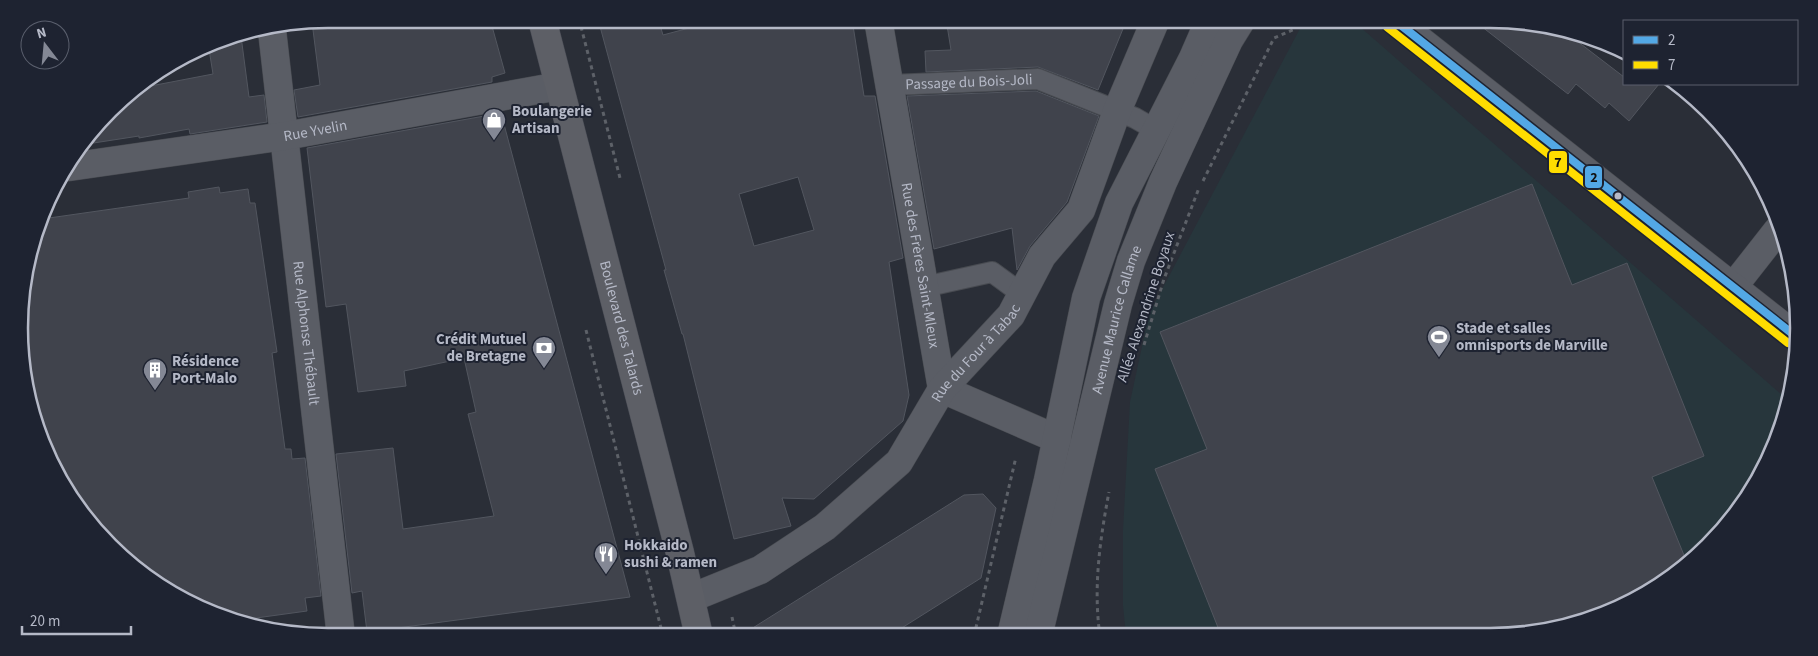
<svg xmlns="http://www.w3.org/2000/svg" width="1818" height="656" font-family="'Source Sans 3',sans-serif">
  <style>
    .green { fill: #27363c }
    .building { fill: #40434c; stroke: #52565f; fill-rule: evenodd }
    .lines { fill: none; stroke-linecap: round; stroke-linejoin: round }
    .service-casing { stroke: #484b51; stroke-width: 22 }
    .minor-casing { stroke: #484b51; stroke-width: 29 }
    .tertiary-casing { stroke: #484b51; stroke-width: 29 }
    .primary-casing { stroke: #484b54; stroke-width: 29 }
    .path { stroke: #5d6168; stroke-width: 3; stroke-dasharray: 4 4; stroke-linecap: butt }
    .service { stroke: #5a5d65; stroke-width: 20 }
    .minor { stroke: #5a5d65; stroke-width: 28 }
    .tertiary { stroke: #5a5d65; stroke-width: 28 }
    .primary { stroke: #5d5f66; stroke-width: 28 }
    .bus-1-casing { stroke: #1e2331; stroke-width: 11 }
    .bus-2-casing { stroke: #1e2331; stroke-width: 11 }
    .bus-1 { stroke: #53a8e5; stroke-width: 8 }
    .bus-2 { stroke: #fd0; stroke-width: 8 }
    .bus-dot { fill: #b5b9c7; stroke: #1e2331; stroke-width: 2 }
    .labels { text-anchor: middle; dominant-baseline: central; stroke-width: 4; stroke-linejoin: round; paint-order: stroke }
    .street-label { font-size: 15px; fill: #b5b9c7; stroke: #1e2331 }
    .poi-label { font-size: 15px; font-weight: bold; fill: #b5b9c7; stroke: #1e2331; text-anchor: start }
    .rim { fill: none; stroke: #b5b9c7; stroke-width: 2.5 }
    .line-badge { stroke: #1e2331; stroke-width: 2 }
    .pale-badge-label { font-size: 14px; text-anchor: middle; font-weight: bold; fill: #111 }
  </style>
  <rect width="100%" height="100%" fill="#2a2e37"/>
  <path class="green" d="M 1305,19 L 1359,26 L 1789,401 L 1789,408 L 1758,483 L 1694,560 L 1627,605 L 1531,635 L 1126,635 L 1123,606 L 1123,530 L 1130,402 L 1149,314 Z"/>
  <path class="building" d="M 328,19 L 490,19 L 505,73 L 492,77 L 492,82 L 298,117 L 294,90 L 320,85 L 312,22 Z
    M 598,19 L 644,19 L 647,28 L 660,25 L 663,35 L 723,19 L 852,19 L 864,96 L 875,96 L 903,258 L 889,262 L 909,395 L 903,421 L 814,499 L 782,498 L 791,526 L 734,539 L 683,334 L 682,334 L 664,270 L 666,270 ZM 798,177 L 814,230 L 754,246 L 739,194 Z
    M 946,19 L 1127,19 L 1098,90 L 1038,67 L 926,72 L 925,51 L 951,50 Z
    M 1472,19 L 1490,19 L 1560,28 L 1624,77 L 1624,84 L 1659,84 L 1629,121 L 1609,103 L 1605,108 L 1576,84 L 1568,94 Z
    M 241,36 L 249,97 L 264,95 L 267,122 L 190,134 L 189,129 L 139,138 L 139,136 L 87,144 L 124,96 L 135,89 L 213,74 L 208,43 Z
    M 1036,91 L 1099,116 L 1067,202 L 1030,246 L 1017,270 L 1012,228 L 934,249 L 907,96 Z
    M 501,113 L 630,597 L 367,632 L 362,591 L 352,593 L 336,454 L 393,448 L 403,529 L 494,516 L 468,414 L 476,412 L 464,358 L 404,371 L 406,386 L 358,392 L 346,304 L 326,307 L 307,148 Z
    M 1532,184 L 1572,285 L 1627,263 L 1704,456 L 1652,477 L 1688,565 L 1627,605 L 1531,635 L 1221,635 L 1155,469 L 1207,449 L 1160,332 Z
    M 219,187 L 220,193 L 248,189 L 250,203 L 255,203 L 277,352 L 272,353 L 285,449 L 291,449 L 292,459 L 305,458 L 321,596 L 305,598 L 307,611 L 234,621 L 156,585 L 71,500 L 39,429 L 24,326 L 21,288 L 42,219 L 189,198 L 188,192 Z
    M 983,494 L 996,508 L 981,578 L 889,636 L 740,636 L 964,495 Z"/>
  <g class="lines">
    <g class="service-casing">
      <g id="service">
        <path id="s1" d="M 890,85 L 1038,79 L 1135,118 L 1156,130"/>
        <path d="M 924,287 L 992,272 L 1022,294"/>
      </g>
    </g>
    <g class="minor-casing">
      <g id="minor">
        <path id="s2" d="M 878,19 L 942,389 L 1057,439"/>
        <path id="s3" d="M 272,30 L 341,637"/>
        <path id="s4" d="M 69,167 L 285,136 L 559,86"/>
        <path d="M 1733,287 L 1777,231"/>
        <path id="s5" d="M 691,598 L 760,570 L 825,527 L 899,462 L 942,389 L 1011,315 L 1042,256 L 1081,210 L 1117,111 L 1156,19"/>
      </g>
    </g>
    <g class="tertiary-casing">
      <g id="tertiary">
        <path d="M 1393,19 L 1794,335"/>
        <path d="M 1011,636 L 1048,480 L 1086,298 L 1119,203 L 1193,58 L 1210,19"/>
        <path id="s6" d="M 1038,636 L 1118,304 L 1131,261 L 1163,182 L 1229,40 L 1242,19"/>
      </g>
    </g>
    <g class="primary-casing">
      <g id="primary">
        <path id="s7" d="M 542,19 L 680,553 L 699,636"/>
      </g>
    </g>
    <path class="path" d="M 579,19 L 620,178
      M 1203,181 L 1274,38 L 1295,29 L 1304,19
      M 586,330 L 663,636
      M 1144,345 L 1164,279 L 1199,188
      M 732,617 L 736,636
      M 974,636 L 1016,457
      M 1100,636 C 1093,588 1100,539 1109,492"/>
    <use href="#service" class="service"/>
    <use href="#minor" class="minor"/>
    <use href="#tertiary" class="tertiary"/>
    <use href="#primary" class="primary"/>
    <g class="bus-1-casing">
      <path id="bus-1" d="M 1393,19 L 1794,335"/>
    </g>
    <g class="bus-2-casing">
      <path id="bus-2" d="M 1387,27 L 1788,343"/>
    </g>
    <use href="#bus-1" class="bus-1"/>
    <use href="#bus-2" class="bus-2"/>
  </g>
  <defs>
    <g id="shop-pin" transform="scale(1.25)"><path d="M0 17L-7.5 6A9.5 9.5 0 1 1 7.5 6Z" fill="#848895" stroke="#1e2331"/><path d="M-5-2.5h2.3a2.7 3.5 0 0 1 5.4 0H5L5.5 6h-11ZM-1.5-2.5h3a1.5 2.3 0 0 0-3 0Z" fill="#fff"/></g>
    <g id="stadium-pin" transform="scale(1.25)"><path d="M0 17L-7.5 6A9.5 9.5 0 1 1 7.5 6Z" fill="#848895" stroke="#1e2331"/><path d="M0-5a6.5 5 0 1 0 0 10a6.5 5 0 1 0 0-10ZM-3.5-1.8h7v3.6h-7Z" fill="#fff"/></g>
    <g id="bank-pin" transform="scale(1.25)"><path d="M0 17L-7.5 6A9.5 9.5 0 1 1 7.5 6Z" fill="#848895" stroke="#1e2331"/><path d="M-6-4H6V4H-6ZM0-2.3a2.3 2.3 0 1 0 0 4.6a2.3 2.3 0 1 0 0-4.6Z" fill="#fff"/></g>
    <g id="building-pin" transform="scale(1.25)"><path d="M0 17L-7.5 6A9.5 9.5 0 1 1 7.5 6Z" fill="#848895" stroke="#1e2331"/><path d="M-4-6H4V6H1V3H-1V6H-4ZM-2.5-4.3h1.7v1.8h-1.7ZM.8-4.3h1.7v1.8H.8ZM-2.5-1h1.7V.8h-1.7ZM.8-1h1.7V.8H.8Z" fill="#fff"/></g>
    <g id="restaurant-pin" transform="scale(1.25)"><path d="M0 17L-7.5 6A9.5 9.5 0 1 1 7.5 6Z" fill="#848895" stroke="#1e2331"/><path d="M-5-6h1v4h1v-4h1v4h1v-4h1v5L-1.5 .5V6h-2V.5L-5-1ZM5-6V6H3V1.5H1.5Q1.5-4 5-6Z" fill="#fff"/></g>
  </defs>
  <g fill-rule="evenodd">
    <use href="#shop-pin" x="494" y="120"/>
    <use href="#stadium-pin" x="1439" y="337"/>
    <use href="#bank-pin" x="544" y="348"/>
    <use href="#building-pin" x="155" y="370"/>
    <use href="#restaurant-pin" x="606" y="554"/>
  </g>
  <circle class="bus-dot" cx="1618" cy="196" r="4.5"/>
  <g class="labels">
    <g class="street-label">
      <text stroke="none"><textPath href="#s1" startOffset="79">Passage du Bois-Joli</textPath></text>
      <text stroke="none"><textPath href="#s4" startOffset="249">Rue Yvelin</textPath></text>
      <text stroke="none"><textPath href="#s2" startOffset="250">Rue des Frères Saint-Mleux</textPath></text>
      <text transform="translate(1146 307) rotate(-72)">Allée Alexandrine Boyaux</text>
      <text stroke="none"><textPath href="#s6" startOffset="326">Avenue Maurice Callame</textPath></text>
      <text stroke="none"><textPath href="#s7" startOffset="319">Boulevard des Talards</textPath></text>
      <text stroke="none"><textPath href="#s3" startOffset="305">Rue Alphonse Thébault</textPath></text>
      <text stroke="none"><textPath href="#s5" startOffset="385">Rue du Four à Tabac</textPath></text>
    </g>
    <g class="poi-label">
      <text x="512" y="111">Boulangerie<tspan x="512" dy="17">Artisan</tspan></text>
      <text x="1456" y="328">Stade et salles<tspan x="1456" dy="17">omnisports de Marville</tspan></text>
      <text x="526" y="339" text-anchor="end">Crédit Mutuel<tspan x="526" dy="17">de Bretagne</tspan></text>
      <text x="172" y="361">Résidence<tspan x="172" dy="17">Port-Malo</tspan></text>
      <text x="624" y="545">Hokkaido<tspan x="624" dy="17">sushi &amp; ramen</tspan></text>
    </g>
  </g>
  <path d="M0 0H1818V656H0ZM328 28H1490A300 300 0 0 1 1790 328V328A300 300 0 0 1 1490 628H328A300 300 0 0 1 28 328V328A300 300 0 0 1 328 28Z" fill="#1e2331" fill-rule="evenodd"/>
  <path class="rim" d="M328 28H1490A300 300 0 0 1 1790 328V328A300 300 0 0 1 1490 628H328A300 300 0 0 1 28 328V328A300 300 0 0 1 328 28Z"/>
  <g class="line-badge">
    <rect x="1548" y="150" width="20" height="24" rx="5" fill="#fd0"/>
    <rect x="1584" y="165" width="19" height="24" rx="5" fill="#53a8e5"/>
  </g>
  <g class="pale-badge-label">
    <text x="1558" y="167">7</text>
    <text x="1594" y="182">2</text>
  </g>
  <rect x="1623" y="20" width="175" height="65" fill="#1e2331" stroke="#5a5f6d"/>
  <rect x="1633" y="36" width="25" height="8" fill="#53a8e5" stroke="#5a5f6d"/>
  <text x="1668" y="45" font-size="15" fill="#b5b9c7">2</text>
  <rect x="1633" y="61" width="25" height="8" fill="#ffdd00" stroke="#5a5f6d"/>
  <text x="1668" y="70" font-size="15" fill="#b5b9c7">7</text>
  <g transform="translate(45 45) rotate(344)"><circle r="24" fill="#1e2331" stroke="#5a5f6d"/>
  <path d="M0-4L9 19L0 12L-9 19Z" fill="#848895"/>
  <text y="-8" font-size="14" font-weight="bold" text-anchor="middle" fill="#b5b9c7">N</text>
  </g>
  <path d="M22 626v8h109v-8" fill="none" stroke="#b5b9c7" stroke-width="2.5"/>
  <text x="30" y="626" font-size="15" fill="#b5b9c7" stroke="#1e2331" stroke-width="4" paint-order="stroke">20 m</text>
</svg>
